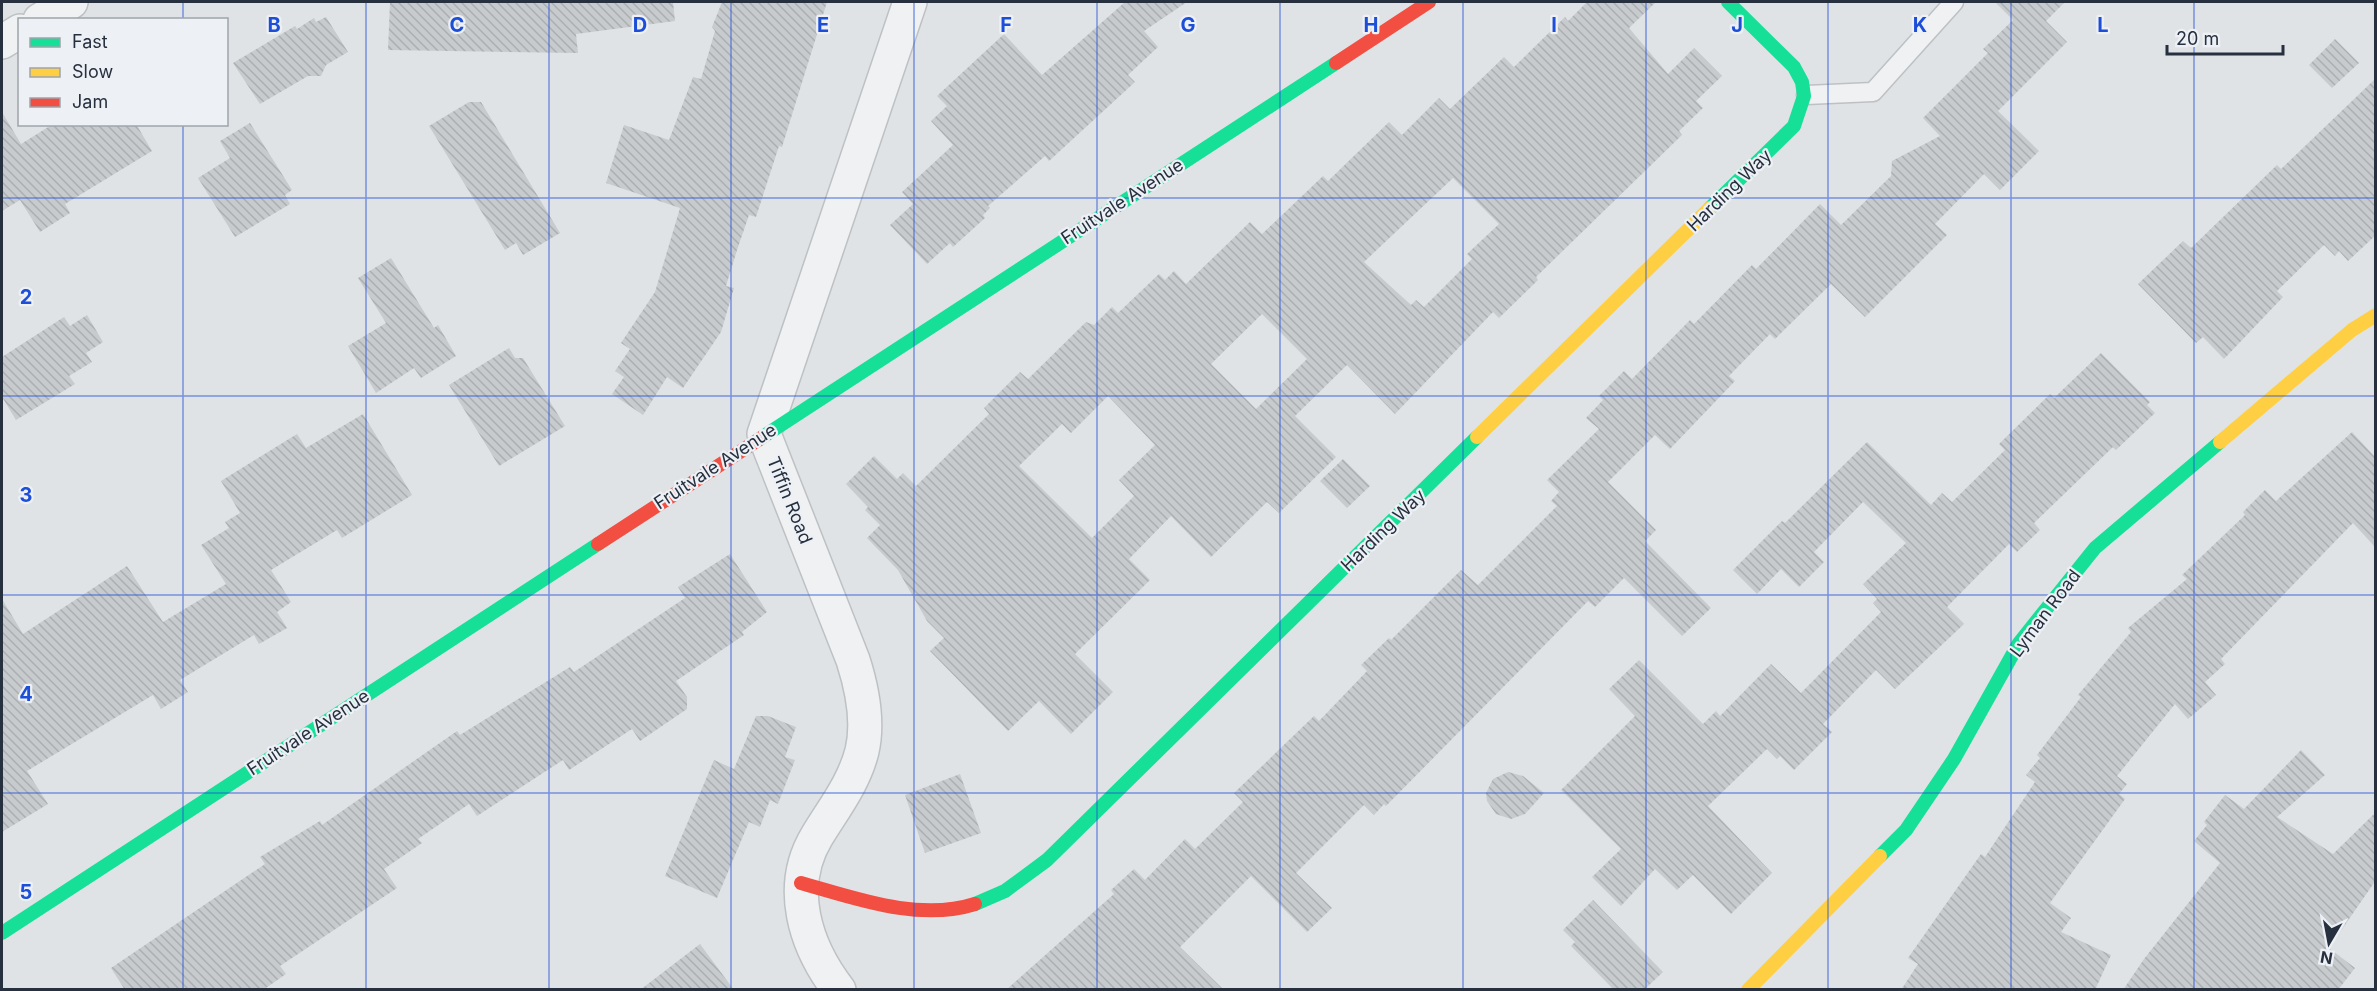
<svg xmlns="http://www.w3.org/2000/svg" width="2377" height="991" font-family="Inter,sans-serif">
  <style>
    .building { fill: url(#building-back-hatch); fill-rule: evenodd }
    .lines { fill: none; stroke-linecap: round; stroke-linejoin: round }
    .lane-casing { stroke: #bec1c4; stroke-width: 21 }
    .street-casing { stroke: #bec1c4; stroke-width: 36 }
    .lane { stroke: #eff1f2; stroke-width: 18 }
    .street { stroke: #eff1f2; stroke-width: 33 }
    .fast { stroke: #16e098; stroke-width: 14 }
    .slow { stroke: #ffcf43; stroke-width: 14 }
    .jam { stroke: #f24e42; stroke-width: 14 }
    .grid { fill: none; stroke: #1d4ed8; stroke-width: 1.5; stroke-opacity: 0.55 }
    .labels { text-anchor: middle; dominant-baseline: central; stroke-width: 4.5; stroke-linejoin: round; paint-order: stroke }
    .street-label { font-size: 18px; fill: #27303f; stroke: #edf1f5 }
    .grid-label { font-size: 20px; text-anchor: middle; font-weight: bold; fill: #1d4ed8; stroke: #edf1f5; stroke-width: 4.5; stroke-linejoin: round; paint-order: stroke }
  </style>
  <defs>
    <pattern id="building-back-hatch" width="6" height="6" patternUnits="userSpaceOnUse" patternTransform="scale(1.5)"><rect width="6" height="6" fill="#c8cbce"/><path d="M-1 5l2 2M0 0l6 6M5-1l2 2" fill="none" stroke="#acafb2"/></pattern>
  </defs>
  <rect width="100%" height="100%" fill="#e0e3e6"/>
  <path class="building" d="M 390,2 L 673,2 L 675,21 L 576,34 L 578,53 L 388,50 Z
    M 722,2 L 827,2 L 782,147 L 779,146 L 756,217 L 749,215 L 737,250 L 726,286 L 734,288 L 721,332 L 683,388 L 667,377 L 643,415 L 612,394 L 624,377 L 615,371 L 630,349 L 621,343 L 655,292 L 680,208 L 606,183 L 624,125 L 669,140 L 693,77 L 701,79 L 715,31 L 712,27 Z
    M 1125,2 L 1187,2 L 1144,31 L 1158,47 L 1128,75 L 1135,82 L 1049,161 L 1045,156 L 988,206 L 990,208 L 983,215 L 985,218 L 953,247 L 950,243 L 927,264 L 890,225 L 913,204 L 902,192 L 953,145 L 931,121 L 947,106 L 937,96 L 1004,34 L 1042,75 Z
    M 1587,2 L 1656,2 L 1629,28 L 1668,74 L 1694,48 L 1722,76 L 1696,101 L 1703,108 L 1679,131 L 1682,135 L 1536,277 L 1538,280 L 1499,318 L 1493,312 L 1395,414 L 1347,365 L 1295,416 L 1336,457 L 1279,513 L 1267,502 L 1211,557 L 1171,516 L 1129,559 L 1150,580 L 1075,654 L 1113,692 L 1071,734 L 1039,701 L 1008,731 L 930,651 L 944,638 L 927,621 L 898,570 L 867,538 L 880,525 L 865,510 L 868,507 L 846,484 L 874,456 L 897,479 L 903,473 L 916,486 L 989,414 L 984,408 L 1020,372 L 1028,379 L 1086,322 L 1094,325 L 1112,307 L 1118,313 L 1159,274 L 1165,280 L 1174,271 L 1186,284 L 1250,222 L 1262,234 L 1323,176 L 1328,181 L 1389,122 L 1402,135 L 1439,98 L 1450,109 L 1504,57 L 1514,67 L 1565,17 L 1568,21 ZM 1453,178 L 1499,224 L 1467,254 L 1472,259 L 1424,307 L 1416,300 L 1411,305 L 1364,262 ZM 1262,314 L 1307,359 L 1256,409 L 1211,364 ZM 1108,396 L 1155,445 L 1119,480 L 1134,496 L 1092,538 L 1019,466 L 1062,424 L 1071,433 Z
    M 1995,2 L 2065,2 L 2046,21 L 2067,42 L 1998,111 L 2039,151 L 2000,190 L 1984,174 L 1935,224 L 1947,235 L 1865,317 L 1831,284 L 1775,339 L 1770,334 L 1729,376 L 1735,381 L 1670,449 L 1655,435 L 1608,482 L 1656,530 L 1645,541 L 1711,608 L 1682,636 L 1624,578 L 1595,607 L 1588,601 L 1386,806 L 1384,804 L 1374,815 L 1364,805 L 1296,873 L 1332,908 L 1307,932 L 1251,876 L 1180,947 L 1224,990 L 1006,990 L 1114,894 L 1111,890 L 1134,869 L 1145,880 L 1185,839 L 1195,849 L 1243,802 L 1234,793 L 1314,716 L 1319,721 L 1367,671 L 1361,665 L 1389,638 L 1391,640 L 1461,570 L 1478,585 L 1557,506 L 1551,501 L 1559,492 L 1547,480 L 1599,429 L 1586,418 L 1603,400 L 1599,396 L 1624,371 L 1632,379 L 1690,320 L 1694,324 L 1752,265 L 1756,269 L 1820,204 L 1841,225 L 1891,176 L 1892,161 L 1940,136 L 1923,118 L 1988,53 L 1983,49 L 2013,20 Z
    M 326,17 L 348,52 L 326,65 L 321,76 L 308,76 L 260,104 L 233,63 L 295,26 L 297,29 L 314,18 L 316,22 Z
    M 2335,39 L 2359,63 L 2332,88 L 2309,65 Z
    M 2376,78 L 2376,235 L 2348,261 L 2339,251 L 2335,256 L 2324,245 L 2277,291 L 2283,297 L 2224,359 L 2203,337 L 2196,343 L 2138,284 L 2183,241 L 2191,248 L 2277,165 L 2281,169 Z
    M 469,102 L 481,102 L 560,233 L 523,255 L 516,243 L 505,250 L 429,126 Z
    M 2,112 L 21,144 L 53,124 L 136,124 L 152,151 L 65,204 L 70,213 L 40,232 L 20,200 L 2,211 Z
    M 250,123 L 292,190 L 285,195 L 290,204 L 235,237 L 198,178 L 230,158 L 220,141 Z
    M 391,258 L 434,328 L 438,325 L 456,356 L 421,378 L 414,368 L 376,393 L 348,346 L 386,323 L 358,278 Z
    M 87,315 L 103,342 L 86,353 L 92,362 L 69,376 L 75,384 L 16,420 L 2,397 L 2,357 L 64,317 L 70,326 Z
    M 509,348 L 515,358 L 523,358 L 565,426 L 499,466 L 449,385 Z
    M 2101,353 L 2150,402 L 2147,405 L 2155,413 L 2116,450 L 2113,447 L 2034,523 L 2040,530 L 2017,552 L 2009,544 L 1947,607 L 1964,624 L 1895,689 L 1876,670 L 1823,724 L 1832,732 L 1794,770 L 1780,756 L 1777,759 L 1767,749 L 1708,806 L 1772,873 L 1731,914 L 1693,875 L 1677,890 L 1655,869 L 1621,906 L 1592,877 L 1621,849 L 1561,790 L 1635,716 L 1609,689 L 1639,660 L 1703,724 L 1716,711 L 1720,716 L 1771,664 L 1801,693 L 1881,612 L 1873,603 L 1877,599 L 1863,584 L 1906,543 L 1863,502 L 1814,552 L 1824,562 L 1799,587 L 1781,569 L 1757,594 L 1733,570 L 1782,521 L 1785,523 L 1867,442 L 1931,505 L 1942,493 L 1952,502 L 2005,450 L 1999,444 L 2050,394 L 2054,398 Z
    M 363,414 L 412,495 L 342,538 L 337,530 L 271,570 L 291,602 L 277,612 L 287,628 L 259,644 L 254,635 L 180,680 L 188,692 L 161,709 L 153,695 L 27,771 L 48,804 L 2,832 L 2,599 L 23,634 L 127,566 L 163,622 L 226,584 L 201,545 L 229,528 L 225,522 L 240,513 L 221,481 L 297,434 L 306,448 Z
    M 2352,432 L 2376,458 L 2376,548 L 2353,523 L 2221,659 L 2225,664 L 2205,682 L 2216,695 L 2188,719 L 2175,704 L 2117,776 L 2127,784 L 2119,794 L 2125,799 L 2050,903 L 2071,918 L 2061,932 L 2111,955 L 2095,990 L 1901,990 L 1918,964 L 1908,958 L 1981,854 L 1985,857 L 2035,782 L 2026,775 L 2040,758 L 2037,755 L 2081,697 L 2078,695 L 2131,632 L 2128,628 L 2187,579 L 2182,575 L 2245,515 L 2243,512 L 2265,490 L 2276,501 Z
    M 1343,459 L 1370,486 L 1347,508 L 1320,481 Z
    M 730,554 L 767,612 L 742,632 L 744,635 L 676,681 L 687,697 L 687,709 L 640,741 L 632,729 L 569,770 L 563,760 L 477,816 L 469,804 L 418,839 L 422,843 L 384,869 L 397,888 L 280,966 L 286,974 L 263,990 L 125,990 L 111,968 L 265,864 L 260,857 L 320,821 L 322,825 L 457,731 L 460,735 L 570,667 L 574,672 L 685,598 L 678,587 Z
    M 756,716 L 768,716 L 796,727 L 785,757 L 795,760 L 778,804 L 770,800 L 760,827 L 749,822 L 717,898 L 665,876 L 714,760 L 734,769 Z
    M 2301,750 L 2325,775 L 2277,817 L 2333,854 L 2376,812 L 2376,880 L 2329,948 L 2355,968 L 2338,990 L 2123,990 L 2144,959 L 2220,863 L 2194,841 L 2207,825 L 2204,822 L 2225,795 L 2244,809 Z
    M 1508,772 L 1523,776 L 1544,793 L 1525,814 L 1511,819 L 1496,814 L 1487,801 L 1486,793 L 1493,779 Z
    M 960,774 L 981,833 L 925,853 L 905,795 Z
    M 1593,900 L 1663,972 L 1644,990 L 1614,990 L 1571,946 L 1575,942 L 1563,930 Z
    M 700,944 L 734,990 L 640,990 Z"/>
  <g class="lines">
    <g class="lane-casing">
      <path id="lane" d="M 1806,95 L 1873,92 L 1954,2"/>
    </g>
    <g class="street-casing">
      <path id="street" d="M 40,20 L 71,2
        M 2,42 L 20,31
        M 839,990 C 805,946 786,887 817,836 C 834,808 854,783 862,751 C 869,721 862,688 853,660 L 764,434 L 910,2"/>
    </g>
    <use href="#lane" class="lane"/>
    <use href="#street" class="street"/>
    <path class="fast" d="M 1710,208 L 1794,126 L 1804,96 L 1802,82 L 1794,67 L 1728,2
      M 761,438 L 1336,63
      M 1880,856 L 1906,830 L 1954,759 L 2019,643 L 2095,548 L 2220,442
      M 975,904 L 1005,891 L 1047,860 L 1477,437
      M 2,933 L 598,544"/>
    <path class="slow" d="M 1477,437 L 1710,208
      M 2220,442 L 2352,330 L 2376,315
      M 1748,990 L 1880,856"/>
    <path class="jam" d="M 1336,63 L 1429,2
      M 598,544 L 761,438
      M 801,883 C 855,898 918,922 975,904"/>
  </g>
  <path class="grid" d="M 183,2 L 183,20M 366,2 L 366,990M 549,2 L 549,990M 731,2 L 731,990M 914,2 L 914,990M 1097,2 L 1097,990M 1280,2 L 1280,990M 1463,2 L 1463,990M 1646,2 L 1646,990M 1828,2 L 1828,990M 2011,2 L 2011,990M 2194,2 L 2194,990M 183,124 L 183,990M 2,198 L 2376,198M 2,396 L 2376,396M 2,595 L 2376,595M 2,793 L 2376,793"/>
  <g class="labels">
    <g class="street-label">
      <text transform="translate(1729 190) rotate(-44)">Harding Way</text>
      <text transform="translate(1122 201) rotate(-33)">Fruitvale Avenue</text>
      <text transform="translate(715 466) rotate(-33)">Fruitvale Avenue</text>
      <text transform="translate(790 500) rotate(68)">Tiffin Road</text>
      <text transform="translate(1383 530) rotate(-44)">Harding Way</text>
      <text transform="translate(2045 613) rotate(-53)">Lyman Road</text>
      <text transform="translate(308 732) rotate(-33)">Fruitvale Avenue</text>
    </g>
  </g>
  <g class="grid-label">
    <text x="274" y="32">B</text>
    <text x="457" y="32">C</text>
    <text x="640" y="32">D</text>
    <text x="823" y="32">E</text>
    <text x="1006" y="32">F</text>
    <text x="1188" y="32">G</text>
    <text x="1371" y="32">H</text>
    <text x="1554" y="32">I</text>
    <text x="1737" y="32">J</text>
    <text x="1920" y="32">K</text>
    <text x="2103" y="32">L</text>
    <text x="26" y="304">2</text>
    <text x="26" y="502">3</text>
    <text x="26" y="701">4</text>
    <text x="26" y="899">5</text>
  </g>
  <rect width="2377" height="991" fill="none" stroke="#27303f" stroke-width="6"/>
  <rect x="18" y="18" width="210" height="108" fill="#edf1f5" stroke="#9ea4ac" stroke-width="1.5"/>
  <rect x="30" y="38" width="30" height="9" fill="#16e098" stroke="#9ea4ac" stroke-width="1.5"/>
  <text x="72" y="48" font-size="18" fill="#27303f">Fast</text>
  <rect x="30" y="68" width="30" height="9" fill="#ffcf43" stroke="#9ea4ac" stroke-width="1.5"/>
  <text x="72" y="78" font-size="18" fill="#27303f">Slow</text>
  <rect x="30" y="98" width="30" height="9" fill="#f24e42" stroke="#9ea4ac" stroke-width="1.5"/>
  <text x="72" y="108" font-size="18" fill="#27303f">Jam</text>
  <g transform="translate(2329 943) rotate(190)" stroke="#edf1f5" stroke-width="4.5" paint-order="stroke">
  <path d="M0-4.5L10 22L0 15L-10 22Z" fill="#27303f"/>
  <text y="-9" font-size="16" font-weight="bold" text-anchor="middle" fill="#27303f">N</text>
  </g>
  <path d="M2167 45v9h116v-9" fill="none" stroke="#27303f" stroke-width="3"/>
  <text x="2176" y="45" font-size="18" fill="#27303f" stroke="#edf1f5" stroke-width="4.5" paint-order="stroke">20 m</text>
</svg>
